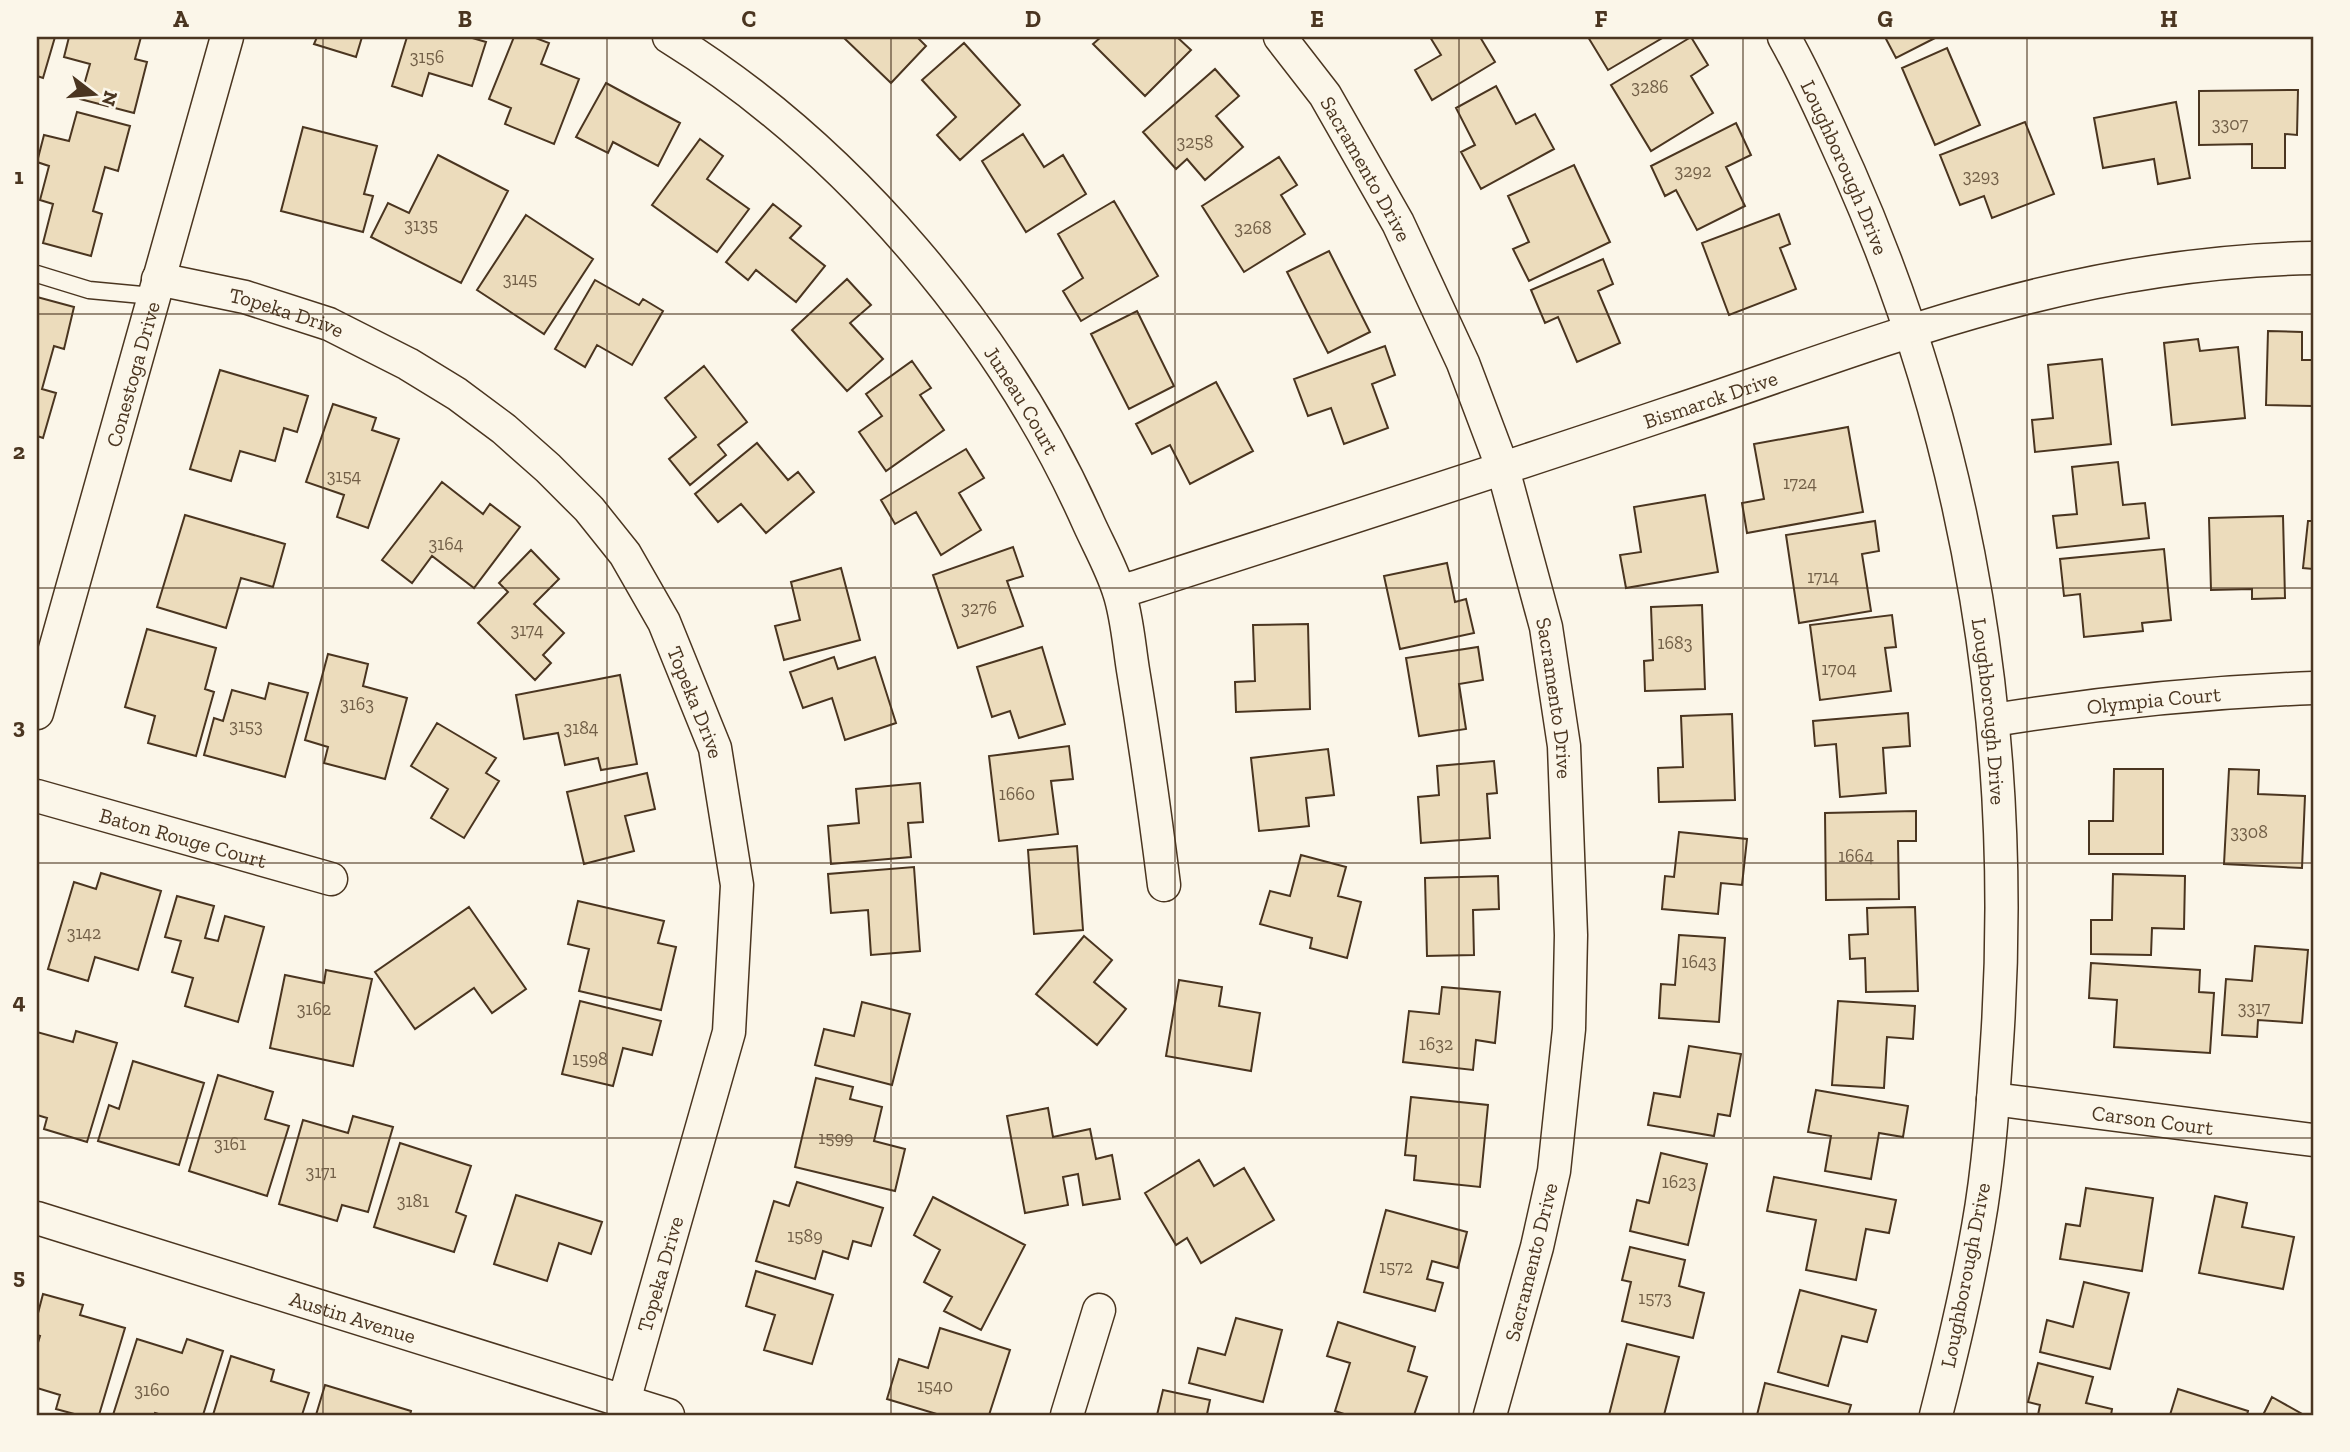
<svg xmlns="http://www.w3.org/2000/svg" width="2350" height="1452" font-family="'Zilla Slab',serif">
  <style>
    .building { fill: #ecdcbc; stroke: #4a3520; stroke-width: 2 }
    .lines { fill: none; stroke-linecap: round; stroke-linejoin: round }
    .lane-casing { stroke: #4a3520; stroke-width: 19 }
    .street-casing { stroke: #4a3520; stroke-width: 35 }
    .lane { stroke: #fbf6e9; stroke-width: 16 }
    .street { stroke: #fbf6e9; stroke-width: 32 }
    .grid { fill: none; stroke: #4a3520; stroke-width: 2; stroke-opacity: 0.55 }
    .labels { text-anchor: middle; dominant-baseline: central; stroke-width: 5; stroke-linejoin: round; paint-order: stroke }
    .number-label { font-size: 18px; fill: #725f47 }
    .street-label { font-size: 21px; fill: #4a3520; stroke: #fbf6e9 }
    .neatline { fill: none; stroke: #4a3520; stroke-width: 2.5 }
    .grid-label { font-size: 23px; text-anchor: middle; font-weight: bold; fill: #4a3520 }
  </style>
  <rect width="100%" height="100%" fill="#fbf6e9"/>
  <path class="building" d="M 37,37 L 55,37 L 43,78 L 37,76 Z
    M 69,37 L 141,37 L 135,59 L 147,62 L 134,113 L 80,99 L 90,64 L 64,57 Z
    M 317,37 L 362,37 L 356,57 L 314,44 Z
    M 407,37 L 469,37 L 486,42 L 472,86 L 429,73 L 422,96 L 392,86 Z
    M 514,37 L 533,37 L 549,43 L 541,64 L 579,79 L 554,144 L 505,124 L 511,108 L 489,99 Z
    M 843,37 L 917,37 L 926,46 L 891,83 Z
    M 1101,37 L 1177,37 L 1191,50 L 1145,96 L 1093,44 Z
    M 1430,37 L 1480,37 L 1495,62 L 1432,100 L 1415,70 L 1441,55 Z
    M 1588,37 L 1664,37 L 1608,70 Z
    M 1691,37 L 1708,65 L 1691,76 L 1713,113 L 1651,151 L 1611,85 Z
    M 1885,37 L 1937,37 L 1896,58 Z
    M 964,43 L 1020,105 L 960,160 L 937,135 L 956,117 L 922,80 Z
    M 1947,48 L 1980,125 L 1935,145 L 1902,68 Z
    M 1215,69 L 1239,96 L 1216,116 L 1243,147 L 1205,180 L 1187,159 L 1176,169 L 1143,132 Z
    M 606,83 L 680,123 L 658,166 L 613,142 L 608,153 L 576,137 Z
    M 1496,86 L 1516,124 L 1535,114 L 1554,149 L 1481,189 L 1461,152 L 1475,145 L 1456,108 Z
    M 2298,90 L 2297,135 L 2285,134 L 2285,168 L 2252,168 L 2252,144 L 2199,145 L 2199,91 Z
    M 2176,102 L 2190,178 L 2158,184 L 2154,159 L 2103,168 L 2094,118 Z
    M 77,112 L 130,126 L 118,171 L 105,167 L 93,211 L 102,214 L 91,256 L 43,243 L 53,204 L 40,200 L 49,166 L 37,162 L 44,135 L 69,141 Z
    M 2025,122 L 2054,194 L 1992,218 L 1984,196 L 1960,205 L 1940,155 Z
    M 1736,123 L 1751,155 L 1726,167 L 1745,206 L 1697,230 L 1676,190 L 1665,196 L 1651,166 Z
    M 303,127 L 377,146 L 364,194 L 373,196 L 363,232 L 281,211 Z
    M 1023,134 L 1044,167 L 1063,155 L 1086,194 L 1026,232 L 982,161 Z
    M 700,139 L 723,156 L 707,179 L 749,209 L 717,252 L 652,205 Z
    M 438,155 L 508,191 L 461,283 L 371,237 L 388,203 L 409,213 Z
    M 1279,157 L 1297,185 L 1281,195 L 1305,234 L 1244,272 L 1202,206 Z
    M 1574,165 L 1610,242 L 1529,281 L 1513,249 L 1529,242 L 1508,196 Z
    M 1114,201 L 1158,276 L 1081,321 L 1063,291 L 1083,278 L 1058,234 Z
    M 773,204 L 801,226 L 790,238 L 825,266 L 796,302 L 756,270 L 748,280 L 726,262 Z
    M 1779,214 L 1790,244 L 1780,248 L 1796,289 L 1729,315 L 1702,243 Z
    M 526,215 L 593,259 L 544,334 L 477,290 Z
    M 1329,251 L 1370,332 L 1328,353 L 1287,272 Z
    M 1603,259 L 1613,284 L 1598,291 L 1620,343 L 1577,362 L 1558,317 L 1545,323 L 1531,290 Z
    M 847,279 L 871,305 L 850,323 L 883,359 L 847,391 L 792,330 Z
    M 595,280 L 639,305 L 643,299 L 663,311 L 632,365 L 597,345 L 585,367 L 555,349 Z
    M 37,297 L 74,307 L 64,349 L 54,346 L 42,389 L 56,393 L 43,438 L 37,436 Z
    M 1137,311 L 1174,386 L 1129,409 L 1091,334 Z
    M 2268,331 L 2302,332 L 2302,360 L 2313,360 L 2313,406 L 2266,405 Z
    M 2198,339 L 2200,351 L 2238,347 L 2245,418 L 2172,425 L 2164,343 Z
    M 1385,346 L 1395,375 L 1372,384 L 1388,428 L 1344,444 L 1331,408 L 1308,416 L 1294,379 Z
    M 2102,359 L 2111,444 L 2035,452 L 2032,420 L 2053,418 L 2048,365 Z
    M 912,361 L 931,388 L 920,395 L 944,430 L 886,471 L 859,432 L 882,416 L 866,394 Z
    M 704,366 L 747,422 L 718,445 L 726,455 L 690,485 L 669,459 L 696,437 L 665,398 Z
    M 220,370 L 308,396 L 297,432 L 284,428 L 275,461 L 240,451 L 231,481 L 190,469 Z
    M 1216,382 L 1253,451 L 1190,484 L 1170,445 L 1152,454 L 1136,424 Z
    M 333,404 L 376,418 L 372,430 L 399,439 L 368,528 L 337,517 L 344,495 L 306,482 Z
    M 1848,427 L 1863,512 L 1747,533 L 1742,503 L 1764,499 L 1754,444 Z
    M 757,443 L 788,480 L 798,472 L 814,492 L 766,533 L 741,504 L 718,522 L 695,494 Z
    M 966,449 L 984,478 L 959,493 L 981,530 L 941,555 L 916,512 L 895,524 L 881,500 Z
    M 2118,462 L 2123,505 L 2145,503 L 2149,538 L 2057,548 L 2053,516 L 2077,514 L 2072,467 Z
    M 442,482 L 483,514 L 490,504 L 520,527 L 474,588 L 432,556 L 412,583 L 382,560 Z
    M 1705,495 L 1718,572 L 1626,588 L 1620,555 L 1641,552 L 1634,507 Z
    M 185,515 L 285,544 L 273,587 L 241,578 L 226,628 L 157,607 Z
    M 2283,516 L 2285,598 L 2252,599 L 2252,589 L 2211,590 L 2209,518 Z
    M 1875,521 L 1879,551 L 1862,554 L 1871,611 L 1799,623 L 1786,535 Z
    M 2308,521 L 2313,521 L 2313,569 L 2303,568 Z
    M 1013,547 L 1023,576 L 1007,581 L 1023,626 L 958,648 L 933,575 Z
    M 2164,549 L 2171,620 L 2142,623 L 2143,631 L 2084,637 L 2080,594 L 2064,596 L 2060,559 Z
    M 531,550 L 559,579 L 534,604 L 564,633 L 543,655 L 551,663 L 535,680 L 478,623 L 508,592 L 499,583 Z
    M 1447,563 L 1455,602 L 1466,599 L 1474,633 L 1400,649 L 1384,576 Z
    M 841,568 L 860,640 L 784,660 L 775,626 L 800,620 L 791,582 Z
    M 1702,605 L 1705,689 L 1645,691 L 1644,661 L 1653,660 L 1651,607 Z
    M 1892,615 L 1896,647 L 1885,648 L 1891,691 L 1820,700 L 1810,625 Z
    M 1308,624 L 1310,709 L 1236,712 L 1235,682 L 1255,681 L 1253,625 Z
    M 147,629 L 216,648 L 205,689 L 214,692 L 196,756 L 148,743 L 155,716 L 125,707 Z
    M 1042,647 L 1065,724 L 1019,738 L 1010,711 L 992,717 L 977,667 Z
    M 1478,647 L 1483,680 L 1459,684 L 1466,729 L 1419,736 L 1406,658 Z
    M 328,654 L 368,664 L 363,686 L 407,698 L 385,779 L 324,763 L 328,747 L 305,740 Z
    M 834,657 L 838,669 L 875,657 L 896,723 L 845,740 L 832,698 L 803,708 L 790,672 Z
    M 620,675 L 637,764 L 601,770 L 598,758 L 565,765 L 558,733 L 524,739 L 516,695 Z
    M 269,683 L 308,693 L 285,777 L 204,755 L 214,718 L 223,721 L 232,690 L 265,699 Z
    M 1908,713 L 1910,746 L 1883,748 L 1886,793 L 1840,797 L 1836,744 L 1815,746 L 1813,721 Z
    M 1732,714 L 1735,800 L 1659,802 L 1658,768 L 1683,767 L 1681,716 Z
    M 437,723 L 496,758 L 486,773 L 499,781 L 464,838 L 431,818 L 448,789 L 411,766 Z
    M 1069,746 L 1073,779 L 1051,781 L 1058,834 L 999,841 L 989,756 Z
    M 1328,749 L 1334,795 L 1306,798 L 1309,826 L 1259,831 L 1251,758 Z
    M 1494,761 L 1497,793 L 1487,794 L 1490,838 L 1421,843 L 1418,797 L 1439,795 L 1437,766 Z
    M 2114,769 L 2163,769 L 2163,854 L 2089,854 L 2089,821 L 2113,821 Z
    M 2229,769 L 2259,770 L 2258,794 L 2305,796 L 2302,868 L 2224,864 Z
    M 647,773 L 655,809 L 625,816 L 634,851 L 584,864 L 567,792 Z
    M 920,783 L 923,822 L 908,823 L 911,857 L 831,864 L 828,826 L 859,823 L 856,789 Z
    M 1916,811 L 1916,841 L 1898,841 L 1899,899 L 1826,900 L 1825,813 Z
    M 1679,832 L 1747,839 L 1742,885 L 1721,883 L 1718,914 L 1662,909 L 1665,876 L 1674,877 Z
    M 1077,846 L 1083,930 L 1034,934 L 1028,850 Z
    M 1301,855 L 1346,867 L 1338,896 L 1361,902 L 1347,958 L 1310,948 L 1312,938 L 1260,924 L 1270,891 L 1290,896 Z
    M 914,867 L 920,951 L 871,955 L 868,910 L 831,913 L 828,874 Z
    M 101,873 L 161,891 L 138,970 L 95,957 L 88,981 L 48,969 L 74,882 L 96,889 Z
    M 2113,874 L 2185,876 L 2184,929 L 2152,928 L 2151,955 L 2091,954 L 2091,920 L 2112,920 Z
    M 1498,876 L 1499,909 L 1473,910 L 1474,955 L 1427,956 L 1425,878 Z
    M 177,896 L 214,906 L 205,938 L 218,941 L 225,916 L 264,927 L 238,1022 L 185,1006 L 193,978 L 172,972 L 181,941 L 165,937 Z
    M 578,901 L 664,921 L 658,943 L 676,947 L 661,1010 L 579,991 L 589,949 L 568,944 Z
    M 469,907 L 526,989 L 492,1013 L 474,988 L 415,1029 L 375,972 Z
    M 1915,907 L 1918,991 L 1866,992 L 1865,958 L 1850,959 L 1849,935 L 1868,934 L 1867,908 Z
    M 1679,935 L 1725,938 L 1719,1022 L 1659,1018 L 1661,984 L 1675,985 Z
    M 1084,936 L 1112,960 L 1094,982 L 1126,1009 L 1097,1045 L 1036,994 Z
    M 2255,946 L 2308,950 L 2302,1023 L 2258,1020 L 2257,1037 L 2222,1035 L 2226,979 L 2252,981 Z
    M 2091,963 L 2200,970 L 2199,992 L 2214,993 L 2210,1053 L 2114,1047 L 2117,1000 L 2089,998 Z
    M 326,970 L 372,979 L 353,1066 L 270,1048 L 285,975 L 324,983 Z
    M 1179,980 L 1222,987 L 1219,1006 L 1260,1013 L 1251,1071 L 1166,1056 Z
    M 1442,987 L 1500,992 L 1495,1043 L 1476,1040 L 1473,1070 L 1403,1062 L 1409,1011 L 1439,1014 Z
    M 580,1001 L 661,1021 L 652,1055 L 623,1048 L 613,1086 L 562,1074 Z
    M 1838,1001 L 1915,1006 L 1913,1039 L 1887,1037 L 1884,1088 L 1832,1085 Z
    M 862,1002 L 910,1014 L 892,1085 L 815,1065 L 824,1029 L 854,1036 Z
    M 76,1031 L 117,1043 L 87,1142 L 44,1129 L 47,1118 L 37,1115 L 37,1032 L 73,1042 Z
    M 1689,1046 L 1741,1054 L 1730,1116 L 1718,1114 L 1714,1136 L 1648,1125 L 1654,1093 L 1680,1097 Z
    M 133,1061 L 204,1083 L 179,1165 L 98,1141 L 109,1105 L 119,1109 Z
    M 218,1075 L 273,1092 L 265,1119 L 289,1126 L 267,1196 L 189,1171 Z
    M 816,1078 L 853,1087 L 850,1099 L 882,1107 L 874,1141 L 905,1149 L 895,1191 L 795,1167 Z
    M 1816,1090 L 1908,1106 L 1903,1137 L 1879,1133 L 1871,1179 L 1825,1171 L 1831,1136 L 1808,1132 Z
    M 1411,1097 L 1488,1105 L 1480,1187 L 1414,1180 L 1416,1156 L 1405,1155 Z
    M 1048,1108 L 1053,1137 L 1090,1129 L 1096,1159 L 1112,1155 L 1120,1199 L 1083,1205 L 1078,1174 L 1063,1177 L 1068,1205 L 1025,1213 L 1007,1116 Z
    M 353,1116 L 393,1127 L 368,1212 L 342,1205 L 337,1221 L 279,1204 L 303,1120 L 348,1133 Z
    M 400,1143 L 471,1166 L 456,1212 L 466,1216 L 454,1252 L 374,1227 Z
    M 1661,1153 L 1707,1164 L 1688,1245 L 1630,1231 L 1637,1200 L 1649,1203 Z
    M 1199,1160 L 1214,1186 L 1244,1168 L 1274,1220 L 1201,1263 L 1187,1238 L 1176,1245 L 1145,1193 Z
    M 1774,1177 L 1896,1200 L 1889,1233 L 1866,1229 L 1856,1280 L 1806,1270 L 1816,1220 L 1767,1211 Z
    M 797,1182 L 883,1208 L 871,1246 L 853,1241 L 848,1259 L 823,1251 L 815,1279 L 756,1261 L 774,1201 L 789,1206 Z
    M 2086,1188 L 2153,1198 L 2142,1271 L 2060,1259 L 2066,1224 L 2080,1226 Z
    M 516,1195 L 602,1222 L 591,1254 L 559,1243 L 547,1281 L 494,1264 Z
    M 2215,1196 L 2247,1203 L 2242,1227 L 2294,1237 L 2283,1289 L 2199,1273 Z
    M 933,1197 L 1025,1245 L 981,1330 L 944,1311 L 952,1297 L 924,1282 L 940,1250 L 914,1235 Z
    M 1386,1210 L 1467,1232 L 1458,1268 L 1432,1261 L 1427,1279 L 1443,1283 L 1435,1311 L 1364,1292 Z
    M 1630,1247 L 1685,1260 L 1679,1286 L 1704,1293 L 1693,1338 L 1622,1321 L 1631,1282 L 1622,1280 Z
    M 756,1271 L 833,1295 L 812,1364 L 764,1350 L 775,1315 L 746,1306 Z
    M 2084,1282 L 2129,1293 L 2110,1369 L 2040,1352 L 2047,1320 L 2073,1327 Z
    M 1800,1290 L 1876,1310 L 1867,1342 L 1842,1336 L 1828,1386 L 1778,1372 Z
    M 43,1294 L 83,1305 L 80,1315 L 125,1328 L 99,1415 L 78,1415 L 56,1409 L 60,1395 L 37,1388 L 37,1346 L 40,1336 L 37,1335 L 37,1317 Z
    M 1236,1318 L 1282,1330 L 1263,1402 L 1189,1383 L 1198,1348 L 1225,1355 Z
    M 1338,1322 L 1415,1347 L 1408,1371 L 1427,1377 L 1414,1415 L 1347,1415 L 1335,1411 L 1350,1363 L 1327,1356 Z
    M 940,1328 L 1010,1350 L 989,1415 L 940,1415 L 887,1399 L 899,1359 L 928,1368 Z
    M 137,1339 L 182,1353 L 187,1339 L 223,1351 L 203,1415 L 162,1415 L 155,1413 L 154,1415 L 113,1415 Z
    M 1627,1344 L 1679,1357 L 1664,1415 L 1609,1415 Z
    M 231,1356 L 274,1370 L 271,1381 L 309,1393 L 302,1415 L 213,1415 Z
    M 2038,1363 L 2093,1377 L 2086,1403 L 2112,1409 L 2111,1415 L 2038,1415 L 2040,1405 L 2028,1402 Z
    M 1765,1383 L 1851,1405 L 1848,1415 L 1757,1415 Z
    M 325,1385 L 411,1411 L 410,1415 L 316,1415 Z
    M 2178,1389 L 2248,1411 L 2247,1415 L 2170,1415 Z
    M 1163,1390 L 1210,1400 L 1207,1414 L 1213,1415 L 1157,1415 Z
    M 2272,1397 L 2304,1415 L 2263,1415 Z"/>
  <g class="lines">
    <g class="lane-casing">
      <path id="lane" d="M 37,274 L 89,290 L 153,296"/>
    </g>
    <g class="street-casing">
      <g id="street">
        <path id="s1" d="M 669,37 C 848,148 1004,332 1089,524 C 1099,546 1112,569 1119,592 C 1127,616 1129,645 1133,670 C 1145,742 1155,813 1164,885"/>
        <path id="s2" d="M 1280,37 L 1325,95 L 1398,223 L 1463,363 L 1503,469 L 1546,627 L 1564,746 L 1571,935 L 1569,1029 L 1554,1171 L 1537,1247 L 1490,1415"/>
        <path id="s3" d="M 1784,37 C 1809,81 1828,126 1849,172 C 1971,448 2017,742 1997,1042 C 1993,1104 1989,1166 1978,1227 C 1967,1290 1952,1353 1936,1415"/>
        <path id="s4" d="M 158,279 L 245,297 L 329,324 L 408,364 L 457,394 L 504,429 L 548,468 L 589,509 L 625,554 L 664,622 L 715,748 L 737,885 L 729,1032 L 624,1401"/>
        <path id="s5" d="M 1120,592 C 1304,533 1489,474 1672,412 C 1781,376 1888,335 1999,305 C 2101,277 2207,260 2313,258"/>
        <path id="s6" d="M 37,713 L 227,37"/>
        <path id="s7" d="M 1994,720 C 2099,703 2207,692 2313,688"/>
        <path id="s8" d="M 37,796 L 331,879"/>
        <path id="s9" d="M 1993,1099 L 2313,1140"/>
        <path id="s10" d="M 37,1218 L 668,1415"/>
        <path d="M 1067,1415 L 1099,1310"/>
      </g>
    </g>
    <use href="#lane" class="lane"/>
    <use href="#street" class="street"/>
  </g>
  <path class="grid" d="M 323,37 L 323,1415M 607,37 L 607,1415M 891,37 L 891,1415M 1175,37 L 1175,1415M 1459,37 L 1459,1415M 1743,37 L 1743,1415M 2027,37 L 2027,1415M 37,314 L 2313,314M 37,588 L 2313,588M 37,863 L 2313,863M 37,1138 L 2313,1138"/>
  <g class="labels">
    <g class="number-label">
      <text x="427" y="57">3156</text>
      <text x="1650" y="87">3286</text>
      <text x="2230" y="124">3307</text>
      <text x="1195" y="142">3258</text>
      <text x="1693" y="171">3292</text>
      <text x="1981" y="176">3293</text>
      <text x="421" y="225">3135</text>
      <text x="1253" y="228">3268</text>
      <text x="520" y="279">3145</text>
      <text x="344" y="476">3154</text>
      <text x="1800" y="483">1724</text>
      <text x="446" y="544">3164</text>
      <text x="1823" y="577">1714</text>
      <text x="979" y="608">3276</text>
      <text x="527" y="630">3174</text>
      <text x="1675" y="643">1683</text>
      <text x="1839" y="669">1704</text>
      <text x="357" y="704">3163</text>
      <text x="246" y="726">3153</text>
      <text x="581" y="728">3184</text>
      <text x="1017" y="794">1660</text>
      <text x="2249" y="832">3308</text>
      <text x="1856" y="856">1664</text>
      <text x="84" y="933">3142</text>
      <text x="1699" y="962">1643</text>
      <text x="2254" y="1008">3317</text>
      <text x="314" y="1009">3162</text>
      <text x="1436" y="1044">1632</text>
      <text x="590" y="1059">1598</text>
      <text x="836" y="1138">1599</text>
      <text x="230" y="1144">3161</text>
      <text x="321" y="1172">3171</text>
      <text x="1679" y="1182">1623</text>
      <text x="413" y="1201">3181</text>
      <text x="805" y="1236">1589</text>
      <text x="1396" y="1267">1572</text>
      <text x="1655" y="1298">1573</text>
      <text x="935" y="1386">1540</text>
      <text x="152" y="1390">3160</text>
    </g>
    <g class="street-label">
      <text stroke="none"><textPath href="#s3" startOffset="144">Loughborough Drive</textPath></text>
      <text stroke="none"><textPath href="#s2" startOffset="158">Sacramento Drive</textPath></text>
      <text stroke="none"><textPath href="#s4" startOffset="133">Topeka Drive</textPath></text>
      <text stroke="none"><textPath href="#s6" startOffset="352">Conestoga Drive</textPath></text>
      <text stroke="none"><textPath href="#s5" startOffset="621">Bismarck Drive</textPath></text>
      <text stroke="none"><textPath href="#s1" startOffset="511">Juneau Court</textPath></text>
      <text stroke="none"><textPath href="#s2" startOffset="724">Sacramento Drive</textPath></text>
      <text stroke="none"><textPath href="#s7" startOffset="161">Olympia Court</textPath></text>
      <text stroke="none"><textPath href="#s4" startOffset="721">Topeka Drive</textPath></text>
      <text stroke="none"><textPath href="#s3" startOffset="710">Loughborough Drive</textPath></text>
      <text stroke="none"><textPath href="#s8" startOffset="152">Baton Rouge Court</textPath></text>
      <text stroke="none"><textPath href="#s9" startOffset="161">Carson Court</textPath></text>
      <text transform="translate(1531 1262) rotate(-76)">Sacramento Drive</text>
      <text transform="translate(660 1274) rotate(-74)">Topeka Drive</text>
      <text transform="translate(1965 1275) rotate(-79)">Loughborough Drive</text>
      <text stroke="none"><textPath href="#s10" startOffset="331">Austin Avenue</textPath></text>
    </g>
  </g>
  <rect width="2350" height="1452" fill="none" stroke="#fbf6e9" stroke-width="77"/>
  <g transform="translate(94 94) rotate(106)" stroke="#fbf6e9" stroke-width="5" paint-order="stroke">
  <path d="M0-5L12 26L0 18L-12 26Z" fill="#4a3520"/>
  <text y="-10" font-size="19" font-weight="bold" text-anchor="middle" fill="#4a3520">N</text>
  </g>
  <rect x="38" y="38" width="2274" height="1376" class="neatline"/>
  <g class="grid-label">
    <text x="181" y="27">A</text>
    <text x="465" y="27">B</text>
    <text x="749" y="27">C</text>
    <text x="1033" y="27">D</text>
    <text x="1317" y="27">E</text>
    <text x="1601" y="27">F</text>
    <text x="1885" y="27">G</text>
    <text x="2169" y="27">H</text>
    <text x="19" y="184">1</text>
    <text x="19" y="459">2</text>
    <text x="19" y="734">3</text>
    <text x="19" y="1009">4</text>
    <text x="19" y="1284">5</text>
  </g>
</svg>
